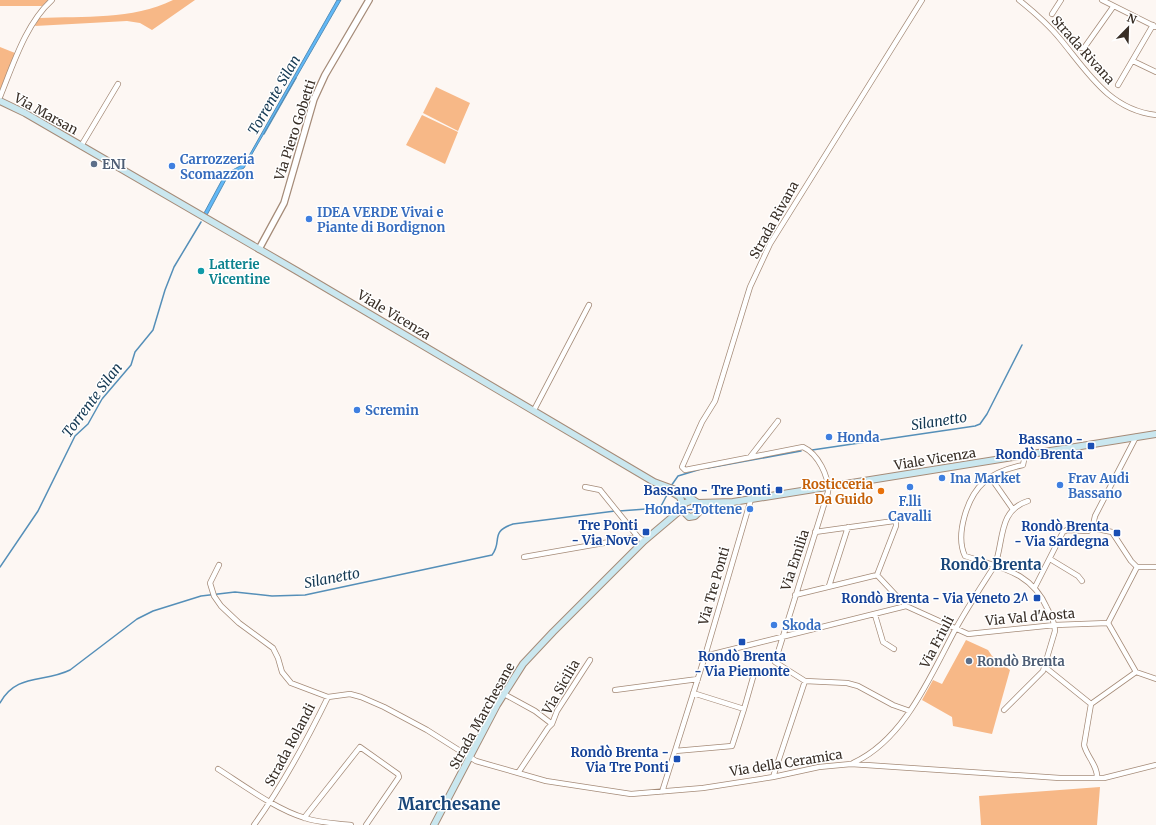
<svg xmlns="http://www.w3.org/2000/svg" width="1156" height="825" font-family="Merriweather,serif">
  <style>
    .green { fill: #f7b887 }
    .water { fill: #61b8f7; stroke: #558fb8 }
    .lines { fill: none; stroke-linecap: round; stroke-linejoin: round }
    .stream { stroke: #558fb8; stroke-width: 1.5 }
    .minor-casing { stroke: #a58b78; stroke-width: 6 }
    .tertiary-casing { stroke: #a58b78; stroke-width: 8 }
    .secondary-casing { stroke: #a58b78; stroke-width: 8 }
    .minor { stroke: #fff; stroke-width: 4.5 }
    .tertiary { stroke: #fff; stroke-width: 5.5 }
    .secondary { stroke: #cae7ef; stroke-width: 6 }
    .service-dot { fill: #5c6f8a; stroke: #fff; stroke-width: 1.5 }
    .shop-dot { fill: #3f7fe0; stroke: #fff; stroke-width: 1.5 }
    .culture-dot { fill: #0f9aa8; stroke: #fff; stroke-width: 1.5 }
    .transit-dot { fill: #1a4fb4; stroke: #fff; stroke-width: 1.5 }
    .food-dot { fill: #e8710a; stroke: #fff; stroke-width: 1.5 }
    .labels { text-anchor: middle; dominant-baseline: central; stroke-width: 3; stroke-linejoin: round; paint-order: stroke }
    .street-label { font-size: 13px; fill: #382e26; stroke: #fff }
    .shop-label { font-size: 13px; font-weight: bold; fill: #366cbe; stroke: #fff; text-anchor: start }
    .service-label { font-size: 13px; font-weight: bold; fill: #4e5e75; stroke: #fff; text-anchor: start }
    .culture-label { font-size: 13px; font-weight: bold; fill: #0d838f; stroke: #fff; text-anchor: start }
    .transit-label { font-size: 13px; font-weight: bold; fill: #164399; stroke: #fff; text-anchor: end }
    .food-label { font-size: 13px; font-weight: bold; fill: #c56008; stroke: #fff; text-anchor: end }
    .water-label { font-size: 14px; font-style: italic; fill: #163a54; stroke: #fff }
    .quarter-label { font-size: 15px; font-weight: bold; fill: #194679; stroke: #fff }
    .district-label { font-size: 17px; font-weight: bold; fill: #194679; stroke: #fff }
  </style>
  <rect width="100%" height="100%" fill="#fdf7f3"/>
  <path class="green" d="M 0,0 L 48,0 L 42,6 L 0,6 Z
    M 173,0 L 195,0 L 152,30 L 140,23 L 127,21 L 35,26 L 39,18 C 84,16 132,20 173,0 Z
    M 0,47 L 15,53 L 0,90 Z
    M 436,87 L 470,103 L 458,131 L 423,113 Z
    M 422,115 L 458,132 L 445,164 L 406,145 Z
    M 966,640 L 988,650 L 992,656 L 1010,670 L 992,734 L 953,726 L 952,717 L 922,700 L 933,680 L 942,684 Z
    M 1100,787 L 1097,825 L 981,825 L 979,796 Z"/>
  <path class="water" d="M 337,0 L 341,0 L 248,161 L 244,168 L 228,176 L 207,215 L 204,213 L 224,176 C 231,169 240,168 246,161 Z"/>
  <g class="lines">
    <path class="stream" d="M 264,134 L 296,78
      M 812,450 L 975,426 L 980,424 L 987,414 L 1022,345
      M 708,468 L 801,451
      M 671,486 L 678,476 L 701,469
      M 619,511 L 660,508 L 668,493
      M 0,567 L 38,511 L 75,436 L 88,424 L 102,399 L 131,365 L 135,352 L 153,330 L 165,290 L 174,267 L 201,222
      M 0,703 C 16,673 44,683 70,670 L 137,619 L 153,611 L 201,596 L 235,592 L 272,596 L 305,595 L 492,555 C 503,541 489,532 513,524 L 615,511"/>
    <g class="minor-casing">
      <path id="minor" d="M 1019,0 C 1034,12 1049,25 1061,40 C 1088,73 1110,110 1156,115
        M 1102,0 L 1156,27
        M 1052,14 L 1061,0
        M 1078,48 L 1084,48 L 1113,7
        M 1133,61 L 1156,72
        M 1118,85 L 1153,25
        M 0,97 C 13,65 26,23 52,0
        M 81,146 L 118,84
        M 534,410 L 589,305
        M 750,457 L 778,421
        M 991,478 L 1012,508
        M 585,487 L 600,490 L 638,537
        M 1093,525 L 1097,529 L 1112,532 L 1131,561 L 1137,567 L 1156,567
        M 815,532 L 894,521 L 896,522 L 896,526 L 877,575
        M 524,557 L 638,537 L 644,541
        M 1050,559 L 1078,576 L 1082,581
        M 219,565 L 210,583 L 214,596 L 221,606 L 239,623 L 273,648 L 278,658 L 282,672 L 291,683 L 328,697 L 350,694 L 361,697 L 384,707 L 427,730 L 476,761 L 546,781 L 631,794 L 703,788 L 773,777 L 819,767 L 851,764 L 1060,778 L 1104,778 L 1156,765
        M 829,586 L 848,527
        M 1035,587 L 1063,532 L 1067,530 L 1088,531 L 1093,525 L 1095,516 L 1136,437
        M 795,595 L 877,575 L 906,606
        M 875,615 L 883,642 L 894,649
        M 1108,623 L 1136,672 L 1156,679
        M 1108,623 L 1137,567
        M 705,656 L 906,606 L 968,634 L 1055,625 L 1108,623
        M 1045,667 L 1091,704
        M 615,690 L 698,679
        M 693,693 L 744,709 L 754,674
        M 504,694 L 535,711 L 552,724
        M 1091,704 L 1084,745 C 1087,757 1098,766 1097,778
        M 1091,704 L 1136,672
        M 1004,710 L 1043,671 L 1055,631 C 1055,623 1051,615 1047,608 C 1031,571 1000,568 965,556 C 955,535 967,497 984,482 C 995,472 1009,468 1023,465 L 1025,455
        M 910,711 L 893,705 L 858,686 L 847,683 L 805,681 L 775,662 L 828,492 C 829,476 818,454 803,447 L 685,470 L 682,467 L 702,422 L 715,401 L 750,287 L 770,244 L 922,0
        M 675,751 L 732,746 L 744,709
        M 853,763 C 904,740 930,677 955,630 C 967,608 981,587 995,565 C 1004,541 998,510 1028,501
        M 218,769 C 243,785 277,810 305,818 C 320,823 335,823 351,825
        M 518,773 L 548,728 L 552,724 L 557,711 L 590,660
        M 773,777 L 805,681
        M 662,792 L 705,656 L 751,499
        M 304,818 L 360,747 L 398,774 L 399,777 L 366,825
        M 254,825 C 283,785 306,742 328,697"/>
    </g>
    <g class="tertiary-casing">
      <path id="tertiary" d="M 259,249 L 284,203 L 314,99 L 325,75 L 369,0"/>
    </g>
    <g class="secondary-casing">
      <path id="secondary" d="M 0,101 L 25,113 L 297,271 L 654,482 L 681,492 L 698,503 L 733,502 L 1156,434
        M 672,492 L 680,497 L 683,506
        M 693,500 L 685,503 L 683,507 L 684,512 L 689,517 L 695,516 L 703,508 L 712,505
        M 434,825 L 497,705 L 523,664 L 553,632 L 644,541 L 683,508"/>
    </g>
    <use href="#minor" class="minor"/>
    <use href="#tertiary" class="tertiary"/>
    <use href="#secondary" class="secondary"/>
  </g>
  <g class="service-dot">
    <circle cx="94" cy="164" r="4"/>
    <circle cx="969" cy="661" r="4"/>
  </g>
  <g class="shop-dot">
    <circle cx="172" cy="166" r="4"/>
    <circle cx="309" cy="219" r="4"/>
    <circle cx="357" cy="410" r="4"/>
    <circle cx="829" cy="437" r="4"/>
    <circle cx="942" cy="478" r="4"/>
    <circle cx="1060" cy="485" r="4"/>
    <circle cx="910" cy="487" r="4"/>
    <circle cx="750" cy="509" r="4"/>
    <circle cx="774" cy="625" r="4"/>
  </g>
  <circle class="culture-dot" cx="201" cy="271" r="4"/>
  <g class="transit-dot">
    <rect x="1087" y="442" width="8" height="8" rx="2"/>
    <rect x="775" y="486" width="8" height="8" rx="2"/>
    <rect x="642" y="528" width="8" height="8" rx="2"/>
    <rect x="1113" y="529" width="8" height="8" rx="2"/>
    <rect x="1033" y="594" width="8" height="8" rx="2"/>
    <rect x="738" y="638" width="8" height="8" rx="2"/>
    <rect x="673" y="755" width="8" height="8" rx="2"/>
  </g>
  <circle class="food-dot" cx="881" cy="491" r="4"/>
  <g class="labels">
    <g class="street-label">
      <text transform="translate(1083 50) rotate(48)">Strada Rivana</text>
      <text transform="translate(46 114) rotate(29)">Via Marsan</text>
      <text transform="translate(295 130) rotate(-72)">Via Piero Gobetti</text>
      <text transform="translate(774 220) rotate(-61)">Strada Rivana</text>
      <text transform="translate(394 315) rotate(31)">Viale Vicenza</text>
      <text transform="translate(935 459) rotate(-9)">Viale Vicenza</text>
      <text transform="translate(795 560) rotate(-72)">Via Emilia</text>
      <text transform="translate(714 586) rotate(-74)">Via Tre Ponti</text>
      <text transform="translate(1030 617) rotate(-5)">Via Val d'Aosta</text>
      <text transform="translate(937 642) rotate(-62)">Via Friuli</text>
      <text transform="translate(561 687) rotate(-60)">Via Sicilia</text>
      <text transform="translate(482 716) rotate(-61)">Strada Marchesane</text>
      <text transform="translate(290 745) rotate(-62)">Strada Rolandi</text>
      <text transform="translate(786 763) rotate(-9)">Via della Ceramica</text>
    </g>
    <g class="shop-label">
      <text x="180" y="159">Carrozzeria<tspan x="180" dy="15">Scomazzon</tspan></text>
      <text x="317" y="212">IDEA VERDE Vivai e<tspan x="317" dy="15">Piante di Bordignon</tspan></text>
      <text x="365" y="410">Scremin</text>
      <text x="837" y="437">Honda</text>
      <text x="950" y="478">Ina Market</text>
      <text x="1068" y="478">Frav Audi<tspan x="1068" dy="15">Bassano</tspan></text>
      <text x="910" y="501" text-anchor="middle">F.lli<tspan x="910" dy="15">Cavalli</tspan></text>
      <text x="742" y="509" text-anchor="end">Honda-Tottene</text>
      <text x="782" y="625">Skoda</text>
    </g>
    <g class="service-label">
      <text x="102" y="164">ENI</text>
      <text x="977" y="661">Rondò Brenta</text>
    </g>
    <g class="culture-label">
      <text x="209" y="264">Latterie<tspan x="209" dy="15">Vicentine</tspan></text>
    </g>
    <g class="transit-label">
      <text x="1083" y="439">Bassano -<tspan x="1083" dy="15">Rondò Brenta</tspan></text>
      <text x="771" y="490">Bassano - Tre Ponti</text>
      <text x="638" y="525">Tre Ponti<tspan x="638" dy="15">- Via Nove</tspan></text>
      <text x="1109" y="526">Rondò Brenta<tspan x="1109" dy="15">- Via Sardegna</tspan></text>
      <text x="1029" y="598">Rondò Brenta - Via Veneto 2^</text>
      <text x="742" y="656" text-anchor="middle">Rondò Brenta<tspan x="742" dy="15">- Via Piemonte</tspan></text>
      <text x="669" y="752">Rondò Brenta -<tspan x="669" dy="15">Via Tre Ponti</tspan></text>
    </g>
    <g class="food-label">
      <text x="873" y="484">Rosticceria<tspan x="873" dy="15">Da Guido</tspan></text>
    </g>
    <g class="water-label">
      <text transform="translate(274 95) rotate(-60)">Torrente Silan</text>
      <text transform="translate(92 400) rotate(-53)">Torrente Silan</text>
      <text transform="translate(939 421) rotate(-9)">Silanetto</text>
      <text transform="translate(332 578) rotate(-11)">Silanetto</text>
    </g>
    <g class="quarter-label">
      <text x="991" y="564">Rondò Brenta</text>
    </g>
    <g class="district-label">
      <text x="449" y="804">Marchesane</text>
    </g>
  </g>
  <g transform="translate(1128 28) rotate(23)" stroke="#ffffff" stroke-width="3" paint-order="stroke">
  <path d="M0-3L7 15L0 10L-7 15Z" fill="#382e26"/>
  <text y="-6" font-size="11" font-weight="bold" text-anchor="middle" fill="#382e26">N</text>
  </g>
</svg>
